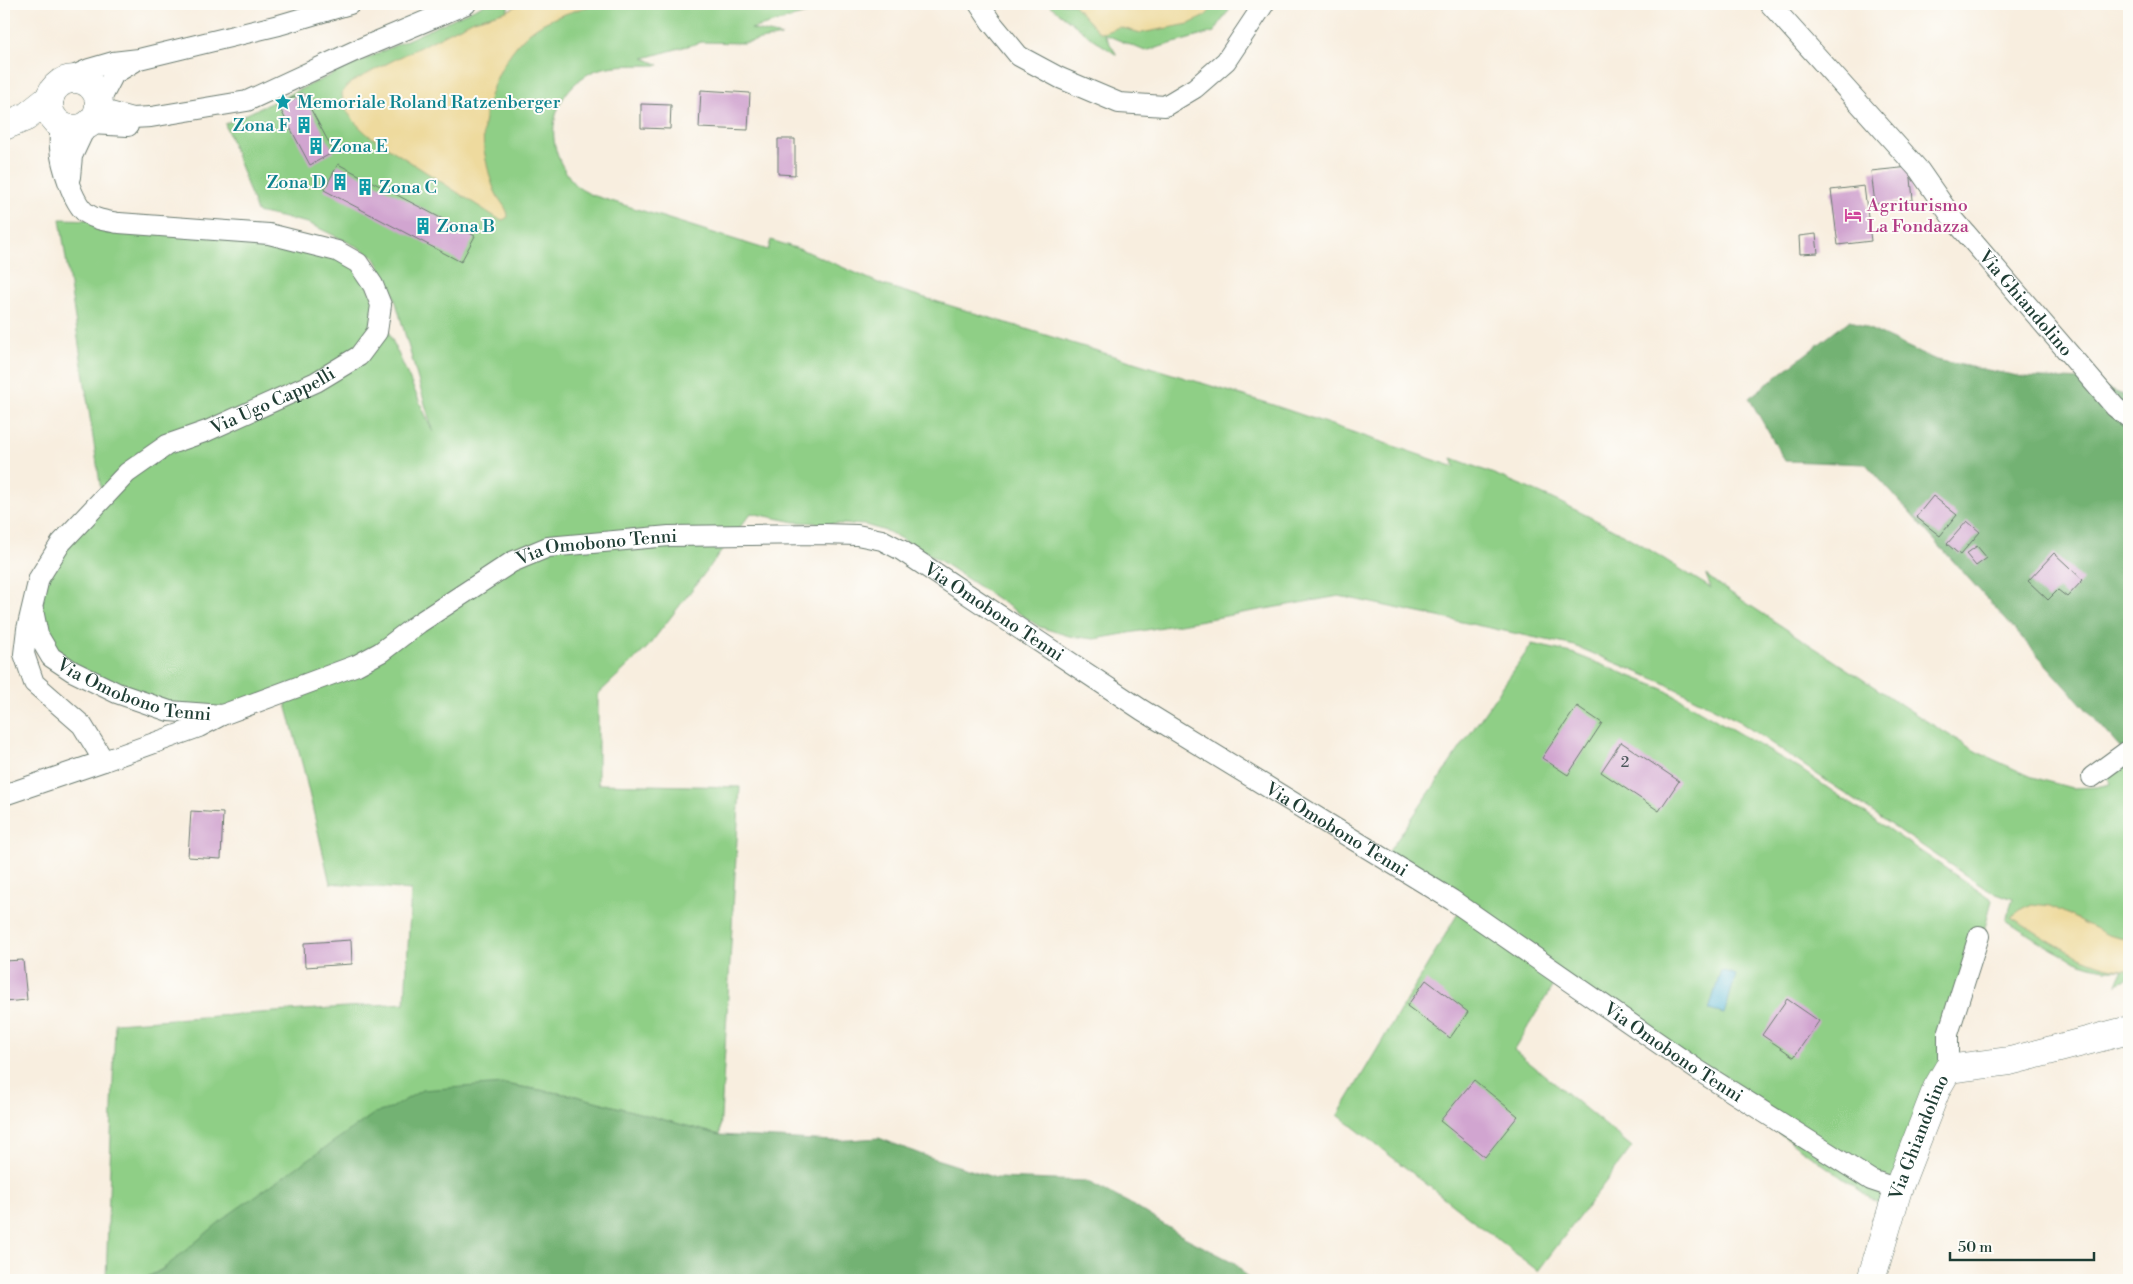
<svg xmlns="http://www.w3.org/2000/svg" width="2133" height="1284" font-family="'Libre Bodoni',serif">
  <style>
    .green { fill: #8fcf86; stroke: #57865d }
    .forest { fill: #73b273; stroke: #497854 }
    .sand { fill: #eeda9e; stroke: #868c69 }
    .water { fill: #58b8d6; stroke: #3c7a85 }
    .building { fill: #d1a5d0 }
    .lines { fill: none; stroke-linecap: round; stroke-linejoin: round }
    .street-casing { stroke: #6b7b70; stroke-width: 22 }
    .secondary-casing { stroke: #6b7b70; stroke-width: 29 }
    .street { stroke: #fff; stroke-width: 20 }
    .secondary { stroke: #fff; stroke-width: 28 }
    .labels { text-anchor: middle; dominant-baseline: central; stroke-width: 4; stroke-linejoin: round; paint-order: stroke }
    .number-label { font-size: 15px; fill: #4c575b }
    .culture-label { font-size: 18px; fill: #0d838f; stroke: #fdfcf7; text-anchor: start }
    .hotel-label { font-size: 18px; fill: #b23c85; stroke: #fdfcf7; text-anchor: start }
    .street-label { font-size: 18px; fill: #1f3d34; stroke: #fdfcf7 }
  </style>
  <rect width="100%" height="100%" fill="#fdfcf7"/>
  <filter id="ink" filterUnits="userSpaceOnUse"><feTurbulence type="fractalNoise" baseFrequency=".02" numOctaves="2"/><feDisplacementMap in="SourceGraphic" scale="10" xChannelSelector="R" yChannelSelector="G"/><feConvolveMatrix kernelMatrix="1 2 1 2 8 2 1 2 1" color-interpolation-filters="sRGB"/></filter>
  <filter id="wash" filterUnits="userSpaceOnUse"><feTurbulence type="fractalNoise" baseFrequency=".0096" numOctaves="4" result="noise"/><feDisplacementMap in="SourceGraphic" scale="20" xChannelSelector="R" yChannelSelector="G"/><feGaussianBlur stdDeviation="1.12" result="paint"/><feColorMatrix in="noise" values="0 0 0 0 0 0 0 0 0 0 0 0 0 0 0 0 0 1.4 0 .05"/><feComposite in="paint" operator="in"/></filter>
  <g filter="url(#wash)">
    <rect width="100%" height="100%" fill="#f8eedf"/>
    <path class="green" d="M 485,4 L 509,4 L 507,11 L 520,4 L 842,4 L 751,29 L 782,36 L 743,43 L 702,42 L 644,58 L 659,65 C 639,66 613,63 594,71 C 554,90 542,136 566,172 C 569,176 572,182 575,185 C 580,189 586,192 592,195 L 768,250 L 771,240 L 808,252 L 883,285 L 1270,404 L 1455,467 L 1452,458 C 1512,480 1570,505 1626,536 C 1655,552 1682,571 1711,588 L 1706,575 L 1719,585 L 1923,719 L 1977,752 L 2032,777 L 2072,788 L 2096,787 L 2110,784 L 2107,774 L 2123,766 L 2129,765 L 2129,979 L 2116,984 L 2123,969 C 2115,969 2107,970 2100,968 C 2068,963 2033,937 2006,920 L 2013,899 L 1991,891 L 1980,885 L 1737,720 L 1664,683 L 1575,646 L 1339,596 L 1095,639 L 1069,636 L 1040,627 L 939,560 L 889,532 L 865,525 L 795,522 L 751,513 L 647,648 L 598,694 L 598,784 L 740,787 L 720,1135 L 576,1096 L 504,1084 L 142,1280 L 106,1280 L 115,1023 L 405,1003 L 411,890 L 330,883 L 303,767 L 283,693 L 222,715 L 117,693 L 51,657 L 33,610 L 39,578 L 102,497 L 60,219 L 101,220 L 337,251 L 358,263 L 433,432 L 393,292 L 375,258 L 358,247 L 308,223 L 257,212 L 225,124 Z
      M 1048,4 L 1233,4 L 1214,32 L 1145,51 L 1104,34 L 1117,55 L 1090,37 Z
      M 1532,644 L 1572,653 L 1663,689 L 1800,769 L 1992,900 L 1948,1069 L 1879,1204 L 1558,977 L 1514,1050 L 1632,1147 L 1538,1271 L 1338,1115 L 1460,910 L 1383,860 Z"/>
    <path class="forest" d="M 1850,320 L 1936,360 L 2023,377 L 2083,380 L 2129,397 L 2129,757 L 1866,464 L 1785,461 L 1749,398 Z
      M 504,1084 L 576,1096 L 720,1135 L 834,1141 L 879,1138 L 920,1154 L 996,1178 L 1086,1181 L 1129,1203 L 1184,1237 L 1235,1263 L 1249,1280 L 142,1280 L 162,1270 L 228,1215 L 375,1113 L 390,1109 L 422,1090 Z"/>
    <path class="sand" d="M 520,4 L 597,4 C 577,10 554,16 537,27 C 499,52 475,117 486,160 C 489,173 492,189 500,200 C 503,205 508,210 508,217 L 503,220 L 497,218 L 367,134 C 354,122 343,111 342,93 L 350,83 L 388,63 L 474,20 L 507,11 Z
      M 1073,4 L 1217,4 L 1205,16 L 1189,24 L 1141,33 L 1119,27 L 1103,33 L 1098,31 Z
      M 2032,904 L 2051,906 L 2108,935 L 2129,940 L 2129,969 C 2091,971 2043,936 2011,917 L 2023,908 Z"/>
    <path class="water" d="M 1721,970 L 1736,975 L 1724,1014 L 1709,1010 Z"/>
    <g id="blocks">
      <path class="building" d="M 701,90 L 750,93 L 748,130 L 699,128 Z
        M 302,93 L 334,152 L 310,165 L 278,105 Z
        M 641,104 L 671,105 L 670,129 L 641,128 Z
        M 778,139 L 795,139 L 795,175 L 778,174 Z
        M 338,164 L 475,236 L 461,262 L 324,190 Z
        M 1910,167 L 1913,200 L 1875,204 L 1871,171 Z
        M 1864,186 L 1871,241 L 1838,245 L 1831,190 Z
        M 1816,234 L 1818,253 L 1800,254 L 1799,236 Z
        M 1933,496 L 1957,515 L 1940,536 L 1916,517 Z
        M 1967,521 L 1980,532 L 1960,555 L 1947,544 Z
        M 1977,546 L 1987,558 L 1976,566 L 1966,554 Z
        M 2054,553 L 2083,580 L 2067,597 L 2058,590 L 2048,600 L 2028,581 Z
        M 1577,706 L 1602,723 L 1568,775 L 1542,758 Z
        M 1621,742 L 1679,781 L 1659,811 L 1601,772 Z
        M 191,811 L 223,813 L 221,859 L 188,857 Z
        M 351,940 L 352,964 L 305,967 L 304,943 Z
        M 23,960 L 27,1000 L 4,1002 L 4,961 Z
        M 1426,980 L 1468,1012 L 1450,1038 L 1407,1006 Z
        M 1787,999 L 1819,1021 L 1794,1057 L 1762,1035 Z
        M 1474,1080 L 1518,1116 L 1485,1157 L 1440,1121 Z"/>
    </g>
  </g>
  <g filter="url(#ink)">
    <use href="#blocks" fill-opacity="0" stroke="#6b7b70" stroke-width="1"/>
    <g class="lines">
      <g class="street-casing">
        <g id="street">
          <path d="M 979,4 L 991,22 L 1019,56 L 1060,78 L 1119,103 L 1165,106 L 1195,88 L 1226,61 L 1264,4"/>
          <path id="s1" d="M 1770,4 L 1919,170 L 1951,216 L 2115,407 L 2129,418"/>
          <path d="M 65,80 L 89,69 L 113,62 L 139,59 L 279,25 L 350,4"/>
          <path d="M 99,103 L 114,74 L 134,62"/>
          <path d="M 99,109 L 132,118 L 151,117 L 247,101 L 357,50 L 466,4"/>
          <path d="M 90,124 L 128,126"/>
          <path d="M 70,177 L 72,156 L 86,126"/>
          <path id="s2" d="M 33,610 L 38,635 L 51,657 L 72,671 L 117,693 L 169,711 L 222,715 L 357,665 L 381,652 L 419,623 L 512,562 L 548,547 L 669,536 L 821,534 L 857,535 L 882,540 L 901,550 L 1142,710 L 1452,900 L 1696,1069 L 1871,1180 L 1898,1189"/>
          <path d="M 104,761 L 199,727 L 222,715"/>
          <path d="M 2092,777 L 2129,750"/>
          <path id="s3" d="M 4,795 L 104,761 L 82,725 L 34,683 L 24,654 L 27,629 L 39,578 L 61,543 L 127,473 L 167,445 L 207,431 L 316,382 L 359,356 L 377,332 L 381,305 L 373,285 L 358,263 L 337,251 L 269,234 L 119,223 C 107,221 96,220 86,213 C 73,203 61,164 60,148 C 59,141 60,133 61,125"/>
          <path d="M 1948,1069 L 1948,1034 L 1979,936"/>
        </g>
      </g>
      <g class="secondary-casing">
        <g id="secondary">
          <circle cx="74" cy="104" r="25"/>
          <path d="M 4,126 L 26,117 L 50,98"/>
          <path id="s4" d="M 1871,1280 L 1898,1189 L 1937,1088 L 1948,1069 L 2010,1061 L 2129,1030"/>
        </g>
      </g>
      <use href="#street" class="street"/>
      <use href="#secondary" class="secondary"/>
    </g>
  </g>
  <defs>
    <g id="sight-bare" transform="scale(1.35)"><path d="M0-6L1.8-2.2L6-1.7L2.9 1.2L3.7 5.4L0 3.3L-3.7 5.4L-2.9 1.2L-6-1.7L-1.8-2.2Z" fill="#0f9aa8" stroke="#fdfcf7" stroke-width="2.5" paint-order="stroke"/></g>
    <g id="building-bare" transform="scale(1.35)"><path d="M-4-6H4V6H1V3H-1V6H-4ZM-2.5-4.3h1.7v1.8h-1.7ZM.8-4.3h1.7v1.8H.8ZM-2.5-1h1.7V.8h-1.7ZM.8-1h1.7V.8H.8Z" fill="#0f9aa8" stroke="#fdfcf7" stroke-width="2.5" paint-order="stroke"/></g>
    <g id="hotel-bare" transform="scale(1.35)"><path d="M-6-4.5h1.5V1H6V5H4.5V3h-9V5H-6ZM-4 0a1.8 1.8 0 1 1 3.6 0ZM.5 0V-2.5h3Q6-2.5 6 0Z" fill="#d1479c" stroke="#fdfcf7" stroke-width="2.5" paint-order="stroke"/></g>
  </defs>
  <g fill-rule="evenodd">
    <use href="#sight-bare" x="283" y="102"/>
    <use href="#building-bare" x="304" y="125"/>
    <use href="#building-bare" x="316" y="146"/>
    <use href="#building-bare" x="340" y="182"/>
    <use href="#building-bare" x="365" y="187"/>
    <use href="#hotel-bare" x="1853" y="215"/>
    <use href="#building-bare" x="423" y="226"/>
  </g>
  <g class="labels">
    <g class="number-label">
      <text x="1625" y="762">2</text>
    </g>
    <g class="culture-label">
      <text x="297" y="102">Memoriale Roland Ratzenberger</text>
      <text x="290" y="125" text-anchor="end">Zona F</text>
      <text x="330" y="146">Zona E</text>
      <text x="326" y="182" text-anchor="end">Zona D</text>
      <text x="379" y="187">Zona C</text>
      <text x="437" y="226">Zona B</text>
    </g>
    <g class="hotel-label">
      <text x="1867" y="205">Agriturismo<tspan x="1867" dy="21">La Fondazza</tspan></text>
    </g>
    <g class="street-label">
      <text stroke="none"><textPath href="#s1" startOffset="394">Via Ghiandolino</textPath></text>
      <text stroke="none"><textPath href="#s3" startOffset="621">Via Ugo Cappelli</textPath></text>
      <text stroke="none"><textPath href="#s2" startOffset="652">Via Omobono Tenni</textPath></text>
      <text stroke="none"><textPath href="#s2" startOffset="1072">Via Omobono Tenni</textPath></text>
      <text stroke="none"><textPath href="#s2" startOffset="142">Via Omobono Tenni</textPath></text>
      <text stroke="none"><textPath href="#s2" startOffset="1478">Via Omobono Tenni</textPath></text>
      <text stroke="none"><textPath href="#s2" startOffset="1882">Via Omobono Tenni</textPath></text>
      <text stroke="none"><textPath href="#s4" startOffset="151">Via Ghiandolino</textPath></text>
    </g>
  </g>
  <rect width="2133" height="1284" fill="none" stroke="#fdfcf7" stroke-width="20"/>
  <path d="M1950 1252v8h144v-8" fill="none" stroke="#1f3d34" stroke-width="2.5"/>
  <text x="1958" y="1252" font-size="15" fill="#1f3d34" stroke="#fdfcf7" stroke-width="4" paint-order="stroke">50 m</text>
</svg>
